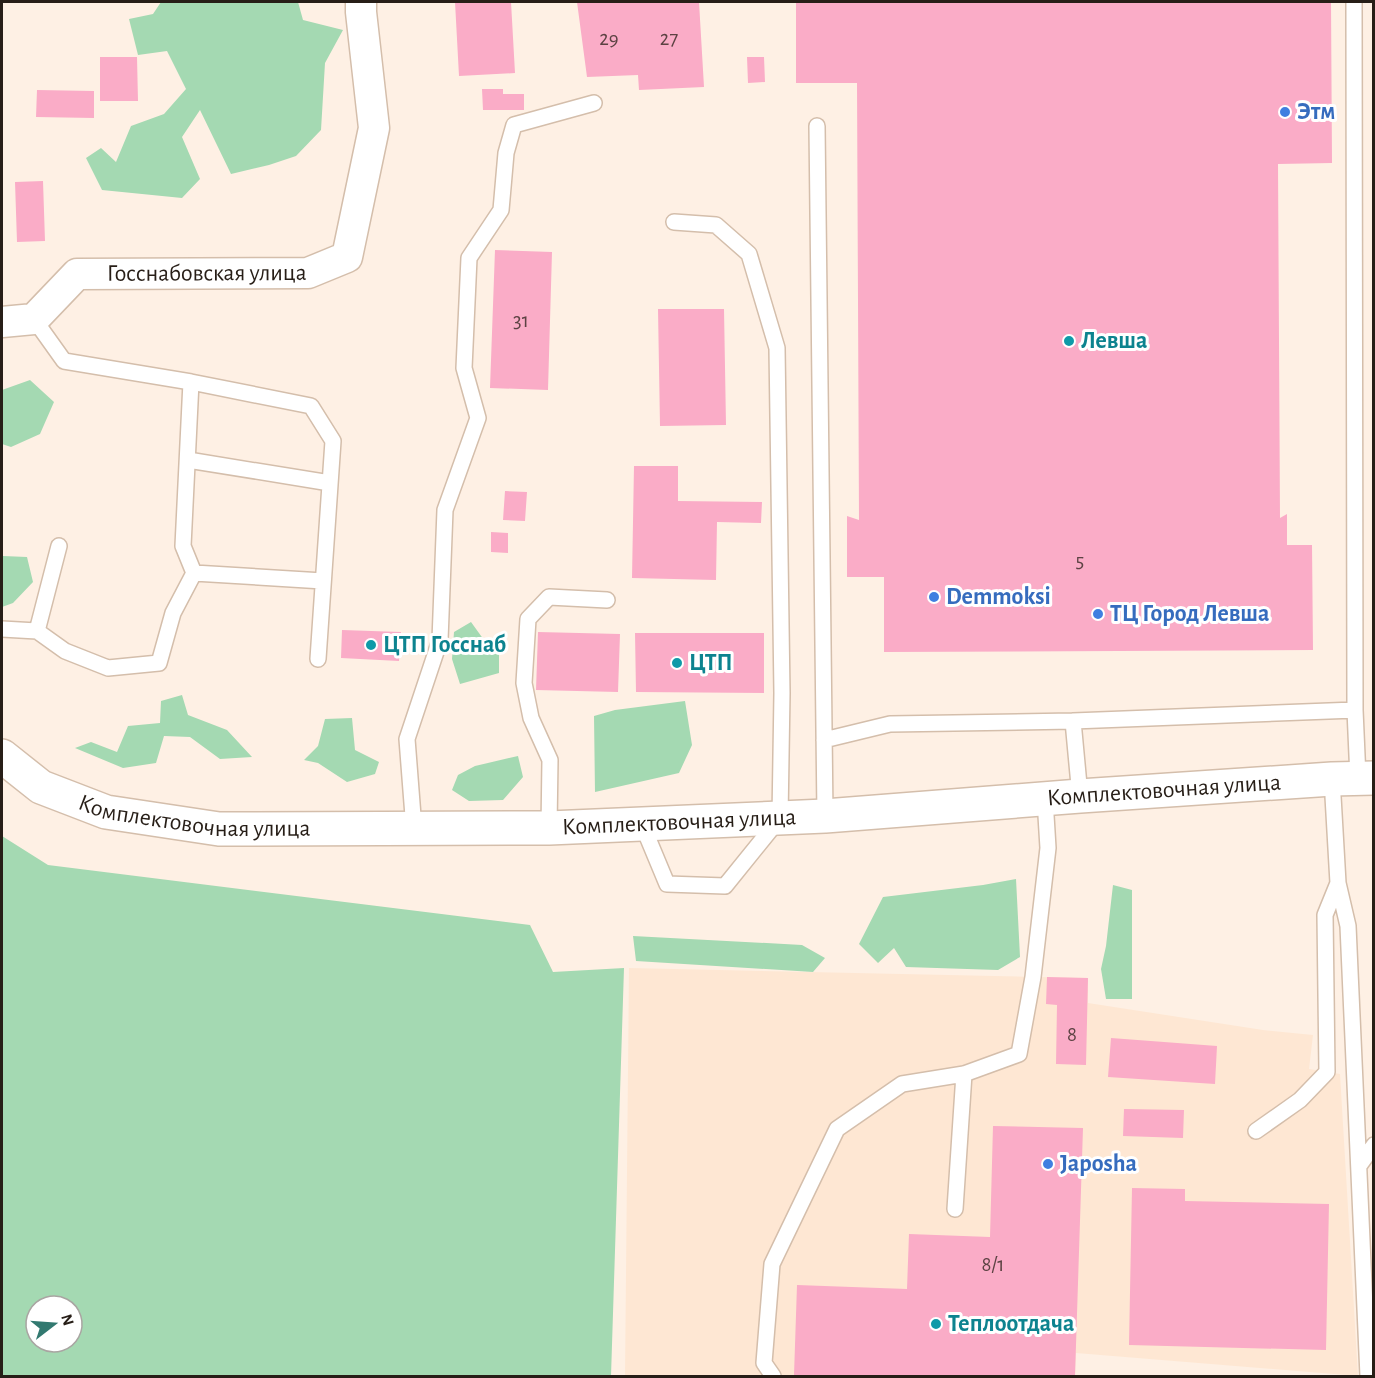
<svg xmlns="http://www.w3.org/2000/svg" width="1375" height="1378" font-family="'Alegreya Sans',sans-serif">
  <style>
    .built { fill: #fee7d3 }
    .green { fill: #a4d9b2; fill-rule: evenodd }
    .building { fill: #faacc7 }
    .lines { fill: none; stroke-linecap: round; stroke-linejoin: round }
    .lane-casing { stroke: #d4beab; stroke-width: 18 }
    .street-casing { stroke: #d4beab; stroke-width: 33 }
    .secondary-casing { stroke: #d4beab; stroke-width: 36 }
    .lane { stroke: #fff; stroke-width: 15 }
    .street { stroke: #fff; stroke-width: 30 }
    .secondary { stroke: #fff; stroke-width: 33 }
    .shop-dot { fill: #3f7fe0; stroke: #fff; stroke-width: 2 }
    .culture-dot { fill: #0f9aa8; stroke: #fff; stroke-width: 2 }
    .labels { text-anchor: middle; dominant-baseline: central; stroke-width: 6; stroke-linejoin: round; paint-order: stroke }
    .number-label { font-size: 21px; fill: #5c4243 }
    .shop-label { font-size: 24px; font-weight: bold; fill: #366cbe; stroke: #fff; text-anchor: start }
    .street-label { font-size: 24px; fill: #271e17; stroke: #fff }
    .culture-label { font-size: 24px; font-weight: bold; fill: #0d838f; stroke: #fff; text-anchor: start }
  </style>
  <rect width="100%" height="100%" fill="#fef0e4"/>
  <path class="built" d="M 629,968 L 1088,978 L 1088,1003 L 1263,1030 L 1313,1035 L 1309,1069 L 1340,1074 L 1358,1376 L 1076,1353 L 1075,1376 L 625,1376 Z"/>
  <path class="green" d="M 161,2 L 298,2 L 303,20 L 343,30 L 325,63 L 321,130 L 296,156 L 269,165 L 231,174 L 200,110 L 182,137 L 200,179 L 182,198 L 102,190 L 86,158 L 101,148 L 116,162 L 131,126 L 164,114 L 186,89 L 167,51 L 138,55 L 129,19 L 153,14 Z
    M 30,380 L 54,402 L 40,434 L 11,447 L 2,444 L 2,390 Z
    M 3,556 L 27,557 L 33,582 L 13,603 L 2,607 L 2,562 Z
    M 471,622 L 484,640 L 499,640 L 499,673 L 460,684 L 452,659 L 454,632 Z
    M 182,695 L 188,715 L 227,730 L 252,757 L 220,759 L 190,737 L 164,736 L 156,763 L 123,768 L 75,748 L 91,742 L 117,752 L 128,726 L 160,723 L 161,701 Z
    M 685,701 L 692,745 L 679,773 L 595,792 L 594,716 L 615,710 Z
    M 352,718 L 355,750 L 379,762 L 375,774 L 347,782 L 318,763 L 304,760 L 318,746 L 325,719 Z
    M 518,756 L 523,777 L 503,800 L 469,801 L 452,790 L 458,775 L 475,766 Z
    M 2,836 L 48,865 L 530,925 L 553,972 L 624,968 L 611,1376 L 2,1376 ZM 36,1306 L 72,1306 L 72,1342 L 36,1342 Z
    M 1016,879 L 1020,957 L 998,970 L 906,967 L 894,948 L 878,963 L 859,944 L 883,897 L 983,885 Z
    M 1113,885 L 1132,890 L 1132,999 L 1106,999 L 1101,969 L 1106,946 Z
    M 633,936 L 802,945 L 825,958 L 813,972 L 636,961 Z"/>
  <path class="building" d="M 455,2 L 511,2 L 515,73 L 459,76 Z
    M 577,2 L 699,2 L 704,87 L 639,90 L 638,75 L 587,77 Z
    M 796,2 L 1331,2 L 1332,163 L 1278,164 L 1280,518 L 1287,514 L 1287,545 L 1312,545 L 1313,650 L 884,652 L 884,577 L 847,577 L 847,516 L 859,520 L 857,83 L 796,83 Z
    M 100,57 L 137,57 L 138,101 L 100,101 Z
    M 747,57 L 764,57 L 765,82 L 748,83 Z
    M 482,89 L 503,89 L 503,94 L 524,94 L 524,110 L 483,110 Z
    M 37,90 L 94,91 L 94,118 L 36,117 Z
    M 43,181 L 45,241 L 17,242 L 15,182 Z
    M 495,250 L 552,252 L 548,390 L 490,388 Z
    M 658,309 L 724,309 L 726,425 L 660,426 Z
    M 634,466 L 678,466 L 678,501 L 762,502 L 761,523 L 717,522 L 716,580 L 632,578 Z
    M 505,491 L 527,492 L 525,521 L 503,520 Z
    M 491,532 L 508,533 L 508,553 L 491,552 Z
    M 342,630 L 401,632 L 399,661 L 341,658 Z
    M 538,632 L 620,634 L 618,692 L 536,690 Z
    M 635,633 L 764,633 L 764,693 L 636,692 Z
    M 1047,977 L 1088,978 L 1086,1065 L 1056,1064 L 1057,1005 L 1046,1004 Z
    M 1111,1038 L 1217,1046 L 1215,1084 L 1108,1077 Z
    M 1124,1109 L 1184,1110 L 1183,1138 L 1123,1136 Z
    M 993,1126 L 1083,1128 L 1075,1376 L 794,1375 L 797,1285 L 907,1289 L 909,1234 L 990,1237 Z
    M 1132,1188 L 1185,1189 L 1185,1201 L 1329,1204 L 1326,1350 L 1129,1345 Z"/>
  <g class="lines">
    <g class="lane-casing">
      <path id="lane" d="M 1354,2 L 1355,710 L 1358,778
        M 817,126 L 825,816
        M 34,319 L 64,361 L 191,382 L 311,406 L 333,441 L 318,659
        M 191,382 L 183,546 L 194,573 L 323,581
        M 188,460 L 330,483
        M 2,629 L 37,631 L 59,546
        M 37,631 L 65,651 L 108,668 L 159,663 L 173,613 L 194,573
        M 1073,721 L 1080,796
        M 824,740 L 890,724 L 1073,721 L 1355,710
        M 1332,779 L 1338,883 L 1348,926 L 1368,1376
        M 642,824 L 667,884 L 725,886 L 780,818 L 782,693 L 777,348 L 749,254 L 716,225 L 674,222
        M 549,828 L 550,760 L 531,718 L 524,683 L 528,619 L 549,597 L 607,600
        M 414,829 L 407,739 L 440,640 L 445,510 L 478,418 L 464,368 L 469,258 L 501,210 L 506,153 L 514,125 L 594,103
        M 1256,1131 L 1300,1100 L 1327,1072 L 1325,915 L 1338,883
        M 1359,1166 L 1374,1145
        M 955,1209 L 964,1074
        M 773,1376 L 764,1363 L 772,1264 L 837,1129 L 902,1084 L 964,1074 L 1019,1054 L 1033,977 L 1048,848 L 1045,799"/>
    </g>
    <g class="street-casing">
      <g id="street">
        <path id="s1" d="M 2,322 L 34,319 L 77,274 L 308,273 L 347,257 L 374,128 L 361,12 L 361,2"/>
      </g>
    </g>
    <g class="secondary-casing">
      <g id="secondary">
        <path id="s2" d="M 2,756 L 41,787 L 106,812 L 219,829 L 549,828 L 825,816 L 1080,796 L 1332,779 L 1374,778"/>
      </g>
    </g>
    <use href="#lane" class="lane"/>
    <use href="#street" class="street"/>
    <use href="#secondary" class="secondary"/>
  </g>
  <g class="shop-dot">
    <circle cx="1285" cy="112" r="6"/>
    <circle cx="934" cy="597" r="6"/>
    <circle cx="1098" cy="614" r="6"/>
    <circle cx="1048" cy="1164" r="6"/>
  </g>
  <g class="culture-dot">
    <circle cx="1069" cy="341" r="6"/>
    <circle cx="371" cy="645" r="6"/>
    <circle cx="677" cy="663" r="6"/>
    <circle cx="936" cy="1324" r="6"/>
  </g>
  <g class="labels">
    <g class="number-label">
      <text x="609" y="38">29</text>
      <text x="669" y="38">27</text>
      <text x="521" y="320">31</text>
      <text x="1080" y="560">5</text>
      <text x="1072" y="1034">8</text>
      <text x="993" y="1264">8/1</text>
    </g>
    <g class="shop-label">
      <text x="1297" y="112">Этм</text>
      <text x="946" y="597">Demmoksi</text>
      <text x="1110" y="614">ТЦ Город Левша</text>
      <text x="1060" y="1164">Japosha</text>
    </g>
    <g class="street-label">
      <text stroke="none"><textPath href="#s1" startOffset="224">Госснабовская улица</textPath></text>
      <text stroke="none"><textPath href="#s2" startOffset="1180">Комплектовочная улица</textPath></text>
      <text stroke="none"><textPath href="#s2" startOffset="208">Комплектовочная улица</textPath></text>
      <text stroke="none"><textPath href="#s2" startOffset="694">Комплектовочная улица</textPath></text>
    </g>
    <g class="culture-label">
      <text x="1081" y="341">Левша</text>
      <text x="383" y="645">ЦТП Госснаб</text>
      <text x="689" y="663">ЦТП</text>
      <text x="948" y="1324">Теплоотдача</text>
    </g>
  </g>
  <rect width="1375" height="1378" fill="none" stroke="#271e17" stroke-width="6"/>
  <g transform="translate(54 1324) rotate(73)"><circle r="28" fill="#ffffff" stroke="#a9a5a2" stroke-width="1.5"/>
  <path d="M0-4.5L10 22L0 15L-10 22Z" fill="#327970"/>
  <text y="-9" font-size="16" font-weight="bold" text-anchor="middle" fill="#271e17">N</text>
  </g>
</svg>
